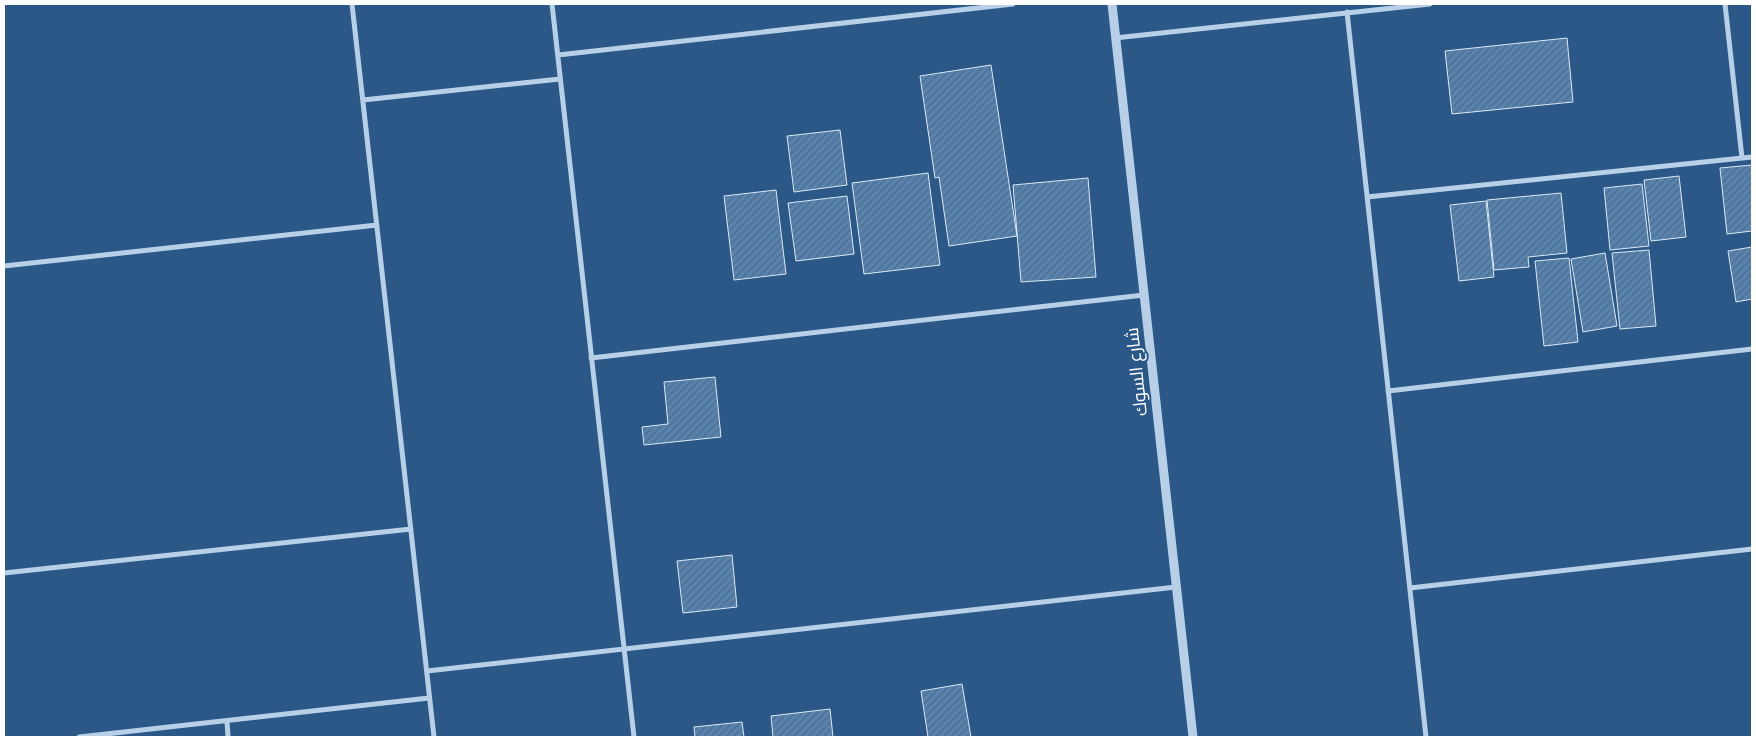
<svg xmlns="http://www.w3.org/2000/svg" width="1756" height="741" font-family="'Public Sans',Cairo,sans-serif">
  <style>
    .building { fill: url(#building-hatch); stroke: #dae9f6 }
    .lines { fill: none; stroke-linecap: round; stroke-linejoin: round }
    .minor { stroke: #b7d0e8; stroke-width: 5 }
    .tertiary { stroke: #b7d0e8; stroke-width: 9 }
    .labels { text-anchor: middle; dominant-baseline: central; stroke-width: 4; stroke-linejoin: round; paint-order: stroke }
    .street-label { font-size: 18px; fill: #fff; stroke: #2b5887 }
  </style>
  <defs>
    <pattern id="building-hatch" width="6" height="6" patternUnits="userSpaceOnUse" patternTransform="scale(1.25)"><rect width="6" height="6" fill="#5783b0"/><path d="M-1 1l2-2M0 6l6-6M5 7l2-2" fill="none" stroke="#526a83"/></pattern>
  </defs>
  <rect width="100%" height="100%" fill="#2b5887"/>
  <path class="building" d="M 1567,38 L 1573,102 L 1452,114 L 1445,51 Z
    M 991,65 L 1017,236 L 949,246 L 939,177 L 935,178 L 920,76 Z
    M 840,130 L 847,185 L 794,192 L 787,136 Z
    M 1752,165 L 1752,231 L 1727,234 L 1720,168 Z
    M 928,173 L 940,265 L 864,274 L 852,183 Z
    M 1679,176 L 1686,237 L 1651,241 L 1644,180 Z
    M 1088,178 L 1096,277 L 1021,282 L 1013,185 Z
    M 1642,184 L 1649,246 L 1610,250 L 1604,188 Z
    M 776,190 L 786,274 L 734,280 L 724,196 Z
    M 1561,193 L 1567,253 L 1528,257 L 1529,267 L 1494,270 L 1487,200 Z
    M 847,196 L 854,254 L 796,261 L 788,203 Z
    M 1486,201 L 1494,277 L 1459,281 L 1450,205 Z
    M 1752,247 L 1752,299 L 1736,302 L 1728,251 Z
    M 1649,250 L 1656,326 L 1620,329 L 1612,253 Z
    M 1605,253 L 1617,326 L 1583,332 L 1571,259 Z
    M 1569,258 L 1578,342 L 1544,346 L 1535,261 Z
    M 715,377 L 721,437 L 644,445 L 642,427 L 668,424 L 664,382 Z
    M 732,555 L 737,607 L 683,613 L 677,561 Z
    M 962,684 L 971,737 L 928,737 L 921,691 Z
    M 830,709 L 833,737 L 773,737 L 771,716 Z
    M 742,722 L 744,737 L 695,737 L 694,727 Z"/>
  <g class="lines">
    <path class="minor" d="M 352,4 L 434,737
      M 552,4 L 634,737
      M 1725,4 L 1742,158
      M 1347,12 L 1426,737
      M 1115,38 L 1430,4
      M 558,55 L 1013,4
      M 363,100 L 560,79
      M 1367,197 L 1752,157
      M 4,266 L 377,225
      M 591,358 L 1144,295
      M 1388,391 L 1752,349
      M 4,573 L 411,529
      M 1410,588 L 1752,549
      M 427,671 L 1176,587
      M 227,721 L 228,737
      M 79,737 L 429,698"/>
    <path class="tertiary" d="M 1112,4 L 1193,737"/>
  </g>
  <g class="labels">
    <g class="street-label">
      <text transform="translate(1136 372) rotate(-96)">شارع السوك</text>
    </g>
  </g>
  <rect width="1756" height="741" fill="none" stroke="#ffffff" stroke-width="10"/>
</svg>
